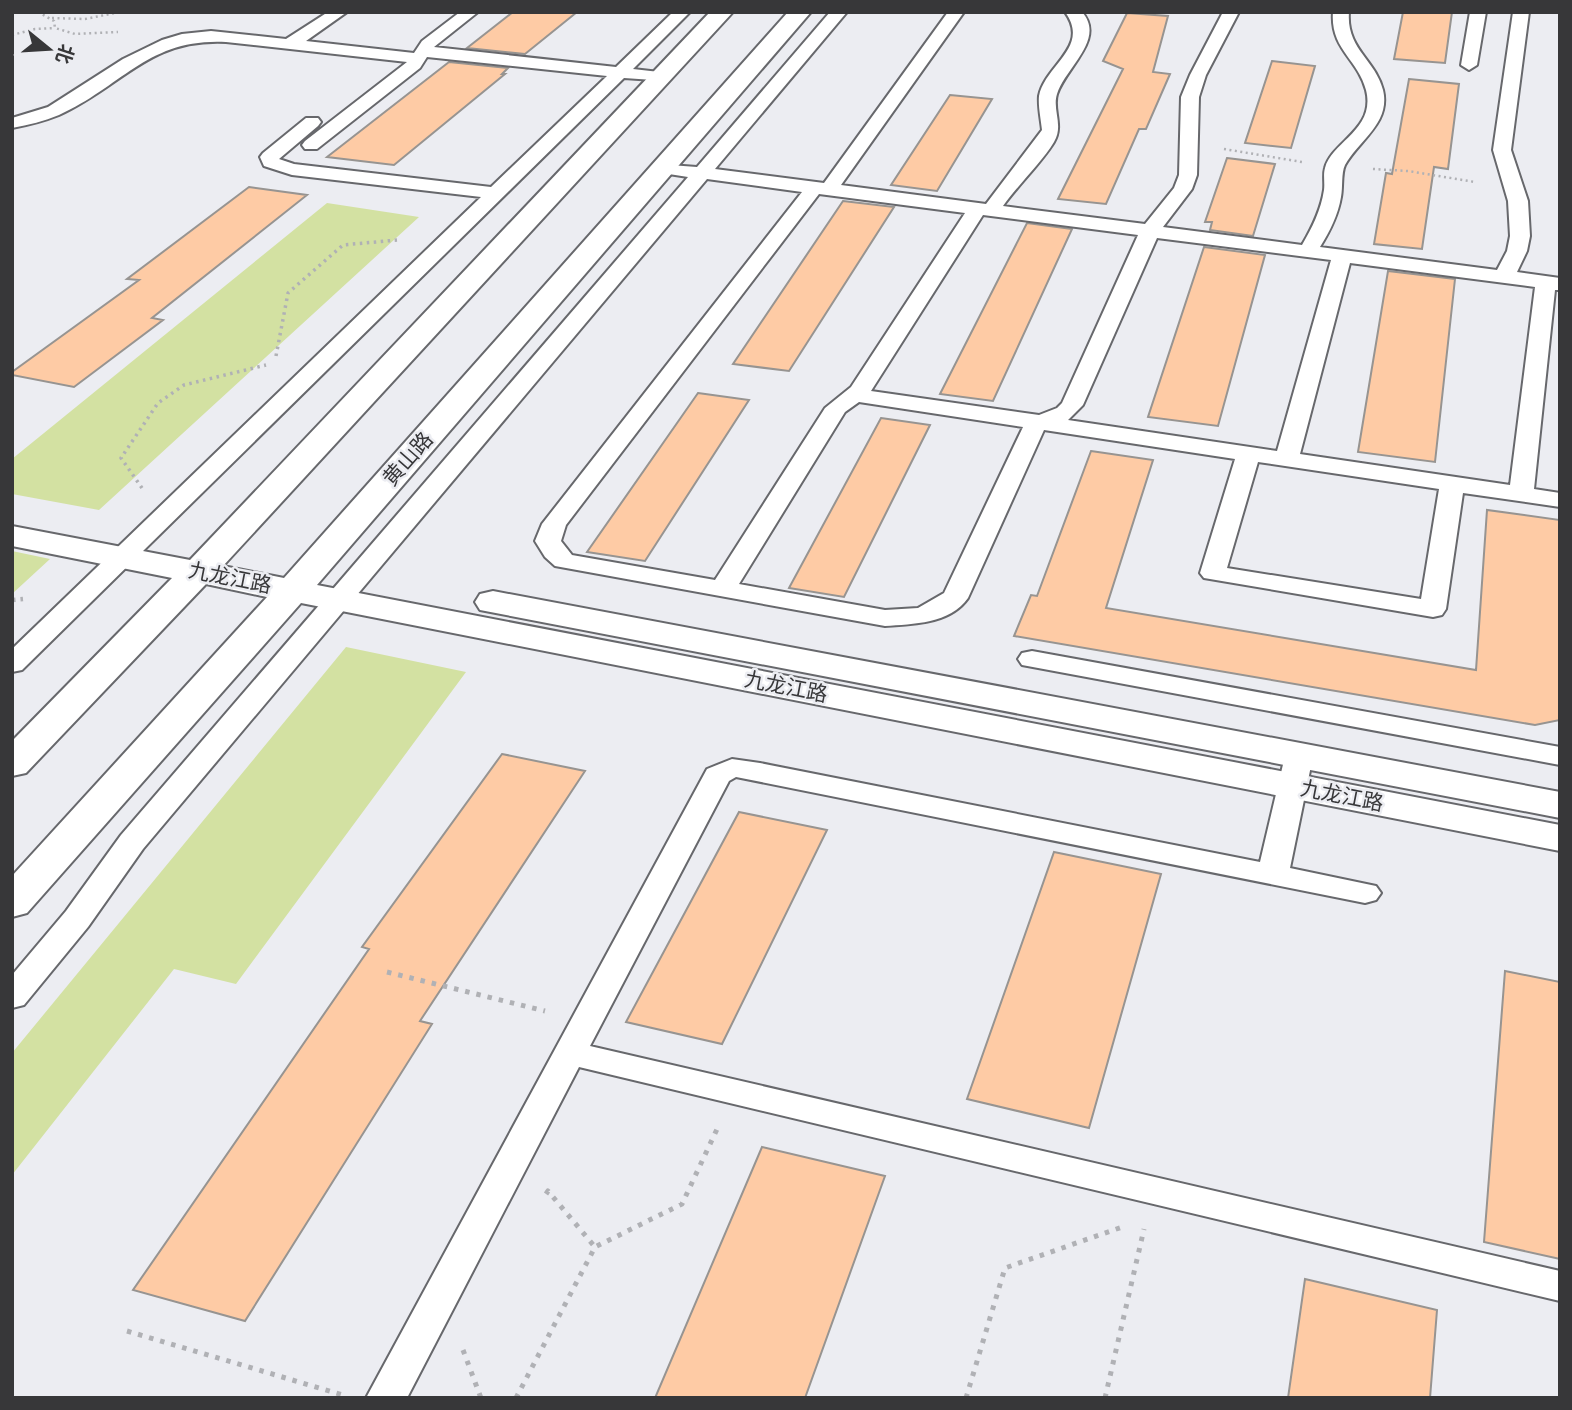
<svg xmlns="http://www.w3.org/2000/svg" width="1572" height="1410" font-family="Jost,'Noto Sans SC',sans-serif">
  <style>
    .green { fill: #d3e1a2 }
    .building { fill: #fecba5; stroke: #979491; stroke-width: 2 }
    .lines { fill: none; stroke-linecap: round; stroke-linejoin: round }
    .lane-casing { stroke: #67686c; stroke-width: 4 }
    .secondary-casing { stroke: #67686c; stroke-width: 4 }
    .path-far3 { stroke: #b0b1b5; stroke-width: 2.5; stroke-dasharray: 2 3.5; stroke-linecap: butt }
    .path-far2 { stroke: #b0b1b5; stroke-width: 3.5; stroke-dasharray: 2.5 4.5; stroke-linecap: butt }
    .path-far1 { stroke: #b0b1b5; stroke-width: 4.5; stroke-dasharray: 3.5 5; stroke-linecap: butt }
    .path { stroke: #b0b1b5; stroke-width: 5; stroke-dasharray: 4.5 7; stroke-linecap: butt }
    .lane { fill: #fff; fill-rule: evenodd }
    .secondary { fill: #fff; fill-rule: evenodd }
    .labels { text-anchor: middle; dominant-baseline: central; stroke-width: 5; stroke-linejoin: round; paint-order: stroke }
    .street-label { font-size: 21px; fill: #373739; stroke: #ecedf2 }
  </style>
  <rect width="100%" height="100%" fill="#ecedf2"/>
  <path class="green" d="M 327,203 L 419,217 L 99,510 L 12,494 L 12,459 Z
    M 12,551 L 50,559 L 12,594 Z
    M 346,647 L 466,672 L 236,984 L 174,969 L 12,1175 L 12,1053 Z"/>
  <path class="building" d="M 513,12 L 577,12 L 525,54 L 467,48 Z
    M 1403,12 L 1452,12 L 1445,63 L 1394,59 Z
    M 1127,13 L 1168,16 L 1153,72 L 1170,74 L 1146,129 L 1139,129 L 1106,204 L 1058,199 L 1123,69 L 1103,61 Z
    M 1272,61 L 1315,66 L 1291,148 L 1245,143 Z
    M 449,62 L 508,68 L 502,74 L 505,74 L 394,165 L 327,157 Z
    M 1409,79 L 1459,84 L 1448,169 L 1434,167 L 1422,249 L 1374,244 L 1386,173 L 1392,174 Z
    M 950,95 L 992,99 L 937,191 L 891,185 Z
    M 1227,158 L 1275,164 L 1253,236 L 1210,230 L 1212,222 L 1205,222 Z
    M 249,187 L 307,195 L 152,318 L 163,320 L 74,387 L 12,375 L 12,372 L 139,280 L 127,279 Z
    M 843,201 L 894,207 L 789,371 L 733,364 Z
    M 1027,223 L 1072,229 L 993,401 L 940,394 Z
    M 1204,247 L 1265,255 L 1218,426 L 1148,417 Z
    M 1388,271 L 1455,279 L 1435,462 L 1358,452 Z
    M 698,393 L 749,400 L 645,561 L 587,552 Z
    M 881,418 L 930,425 L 844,597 L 789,588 Z
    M 1091,451 L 1153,460 L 1106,608 L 1476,670 L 1487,510 L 1560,520 L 1560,720 L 1535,725 L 1014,636 L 1031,595 L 1037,596 Z
    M 502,754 L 585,771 L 420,1021 L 432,1024 L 245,1321 L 133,1290 L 369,949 L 362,947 Z
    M 739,812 L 827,830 L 722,1044 L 626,1022 Z
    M 1054,852 L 1161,874 L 1089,1128 L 967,1099 Z
    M 1505,971 L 1560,982 L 1560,1259 L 1484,1242 Z
    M 762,1147 L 885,1176 L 805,1398 L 655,1398 Z
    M 1305,1279 L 1437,1310 L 1430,1398 L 1288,1398 Z"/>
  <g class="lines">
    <g class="lane-casing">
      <path id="lane" d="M 328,12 L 347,12 L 306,41 L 414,53 L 422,41 L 460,12 L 478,12 L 434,47 L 616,67 L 673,12 L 690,12 L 633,69 L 668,73 L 670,77 L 668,81 L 624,78 L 22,670 L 12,672 L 12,649 L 481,197 L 292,175 L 264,166 L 260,157 L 263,153 L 306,118 L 318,118 L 321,122 L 318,126 L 279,159 L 294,164 L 491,187 L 607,76 L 427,57 L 420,68 L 317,149 L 305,149 L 302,145 L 305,141 L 407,62 L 226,42 C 148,38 123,86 59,115 C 44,121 29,125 12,128 L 12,118 L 48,107 L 123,59 L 162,40 L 182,34 L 211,31 L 286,39 Z
        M 830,12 L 847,12 L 715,169 L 824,183 L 948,12 L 964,12 L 841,185 L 986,204 L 1042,130 C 1041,120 1038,106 1039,96 C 1045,65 1091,47 1065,12 L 1082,12 C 1106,39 1066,67 1057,94 C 1052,110 1064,125 1054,142 C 1042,162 1018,185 1003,206 L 1145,224 L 1174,188 L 1179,175 L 1181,97 L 1190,75 L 1223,12 L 1239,12 L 1206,75 L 1199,97 L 1197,175 L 1192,189 L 1163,227 L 1302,245 C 1312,228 1321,210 1324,190 C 1325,183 1323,175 1325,168 C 1332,141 1376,130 1366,90 C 1358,59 1330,49 1333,12 L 1349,12 C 1346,49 1375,59 1383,90 C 1391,123 1359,140 1345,165 C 1341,173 1343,187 1341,197 C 1338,215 1330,231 1320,247 L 1497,270 L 1507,251 L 1510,236 L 1508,201 L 1493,150 L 1513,12 L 1529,12 L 1511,150 L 1528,201 L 1530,236 L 1527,251 L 1517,272 L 1560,278 L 1560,290 L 1555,290 L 1534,489 L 1560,493 L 1560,507 L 1463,493 L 1446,609 L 1442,615 L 1433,617 L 1204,578 L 1200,573 L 1235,459 L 1044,430 L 968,598 C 950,624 913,624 885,626 L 555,566 L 545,557 L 535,541 L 542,524 L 802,192 L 707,179 L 143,849 L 88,927 L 24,1005 L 12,1008 L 12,975 L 66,911 L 121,835 L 688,177 L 656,172 L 654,168 L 656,164 L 697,167 ZM 819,194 L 965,213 L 851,387 L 825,408 L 715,580 L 572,555 L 561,541 L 566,525 ZM 983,215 L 1138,235 L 1062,403 L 1057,408 L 1039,415 L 871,391 ZM 1157,238 L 1331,260 L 1277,451 L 1068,420 L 1083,405 ZM 1350,263 L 1535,287 L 1510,485 L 1300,454 ZM 859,402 L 1023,427 L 944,593 L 918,608 L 885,610 L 739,584 L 845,412 ZM 1258,462 L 1439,489 L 1421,599 L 1227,568 Z
        M 1470,12 L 1486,12 L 1477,65 L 1469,70 L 1461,65 Z
        M 1032,651 L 1560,747 L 1560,765 L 1022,665 L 1018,659 L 1022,653 Z
        M 1299,747 L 1309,750 L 1313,756 L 1290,868 L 1376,886 L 1381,893 L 1376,900 L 1365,903 L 736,777 L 729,781 L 590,1046 L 1560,1271 L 1560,1301 L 579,1067 L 407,1398 L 366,1398 L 707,769 L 732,759 L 760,763 L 1260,862 L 1285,756 L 1289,750 Z"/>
    </g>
    <g class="secondary-casing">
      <path id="secondary" d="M 710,12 L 733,12 L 223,566 L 284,578 L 788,12 L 811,12 L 317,585 L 1560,825 L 1560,851 L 301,603 L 27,913 L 12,917 L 12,876 L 267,597 L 206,584 L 26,773 L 12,776 L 12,741 L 172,578 L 12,546 L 12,526 L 190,560 Z
        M 493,591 L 1560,792 L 1560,818 L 480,610 L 475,602 L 480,594 Z"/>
    </g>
    <path class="path-far3" d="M 38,12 L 54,21 L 55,28 L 75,34 L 118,32
      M 52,18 L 85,19 L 120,12
      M 12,35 L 35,29 L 55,28
      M 1224,149 L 1302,162
      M 1373,169 L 1408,171 L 1475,182"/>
    <path class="path-far2" d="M 276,356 L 288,293 L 343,245 L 397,240
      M 142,488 L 121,458 L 158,403 L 184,385 L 266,365"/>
    <path class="path-far1" d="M 12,600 L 23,599"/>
    <path class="path" d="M 387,972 L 545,1011
      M 546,1194 L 548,1191 L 595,1247
      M 127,1331 L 343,1395
      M 463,1350 L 481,1398
      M 516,1398 L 595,1247 L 682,1204 L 718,1127
      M 966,1398 L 1005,1268 L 1125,1226
      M 1105,1398 L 1144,1229"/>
    <use href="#lane" class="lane"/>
    <use href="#secondary" class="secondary"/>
  </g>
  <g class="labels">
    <g class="street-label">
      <text transform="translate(408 459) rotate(-49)">黄山路</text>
      <text transform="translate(230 578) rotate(11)">九龙江路</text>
      <text transform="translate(786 687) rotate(11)">九龙江路</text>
      <text transform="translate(1342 796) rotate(11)">九龙江路</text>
    </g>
  </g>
  <rect width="1572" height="1410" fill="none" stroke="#373739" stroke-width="28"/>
  <g transform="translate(49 49) rotate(108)" stroke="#ecedf2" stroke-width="5" paint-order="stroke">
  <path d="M0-5L12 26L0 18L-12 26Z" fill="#373739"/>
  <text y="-10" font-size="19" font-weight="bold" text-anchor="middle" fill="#373739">北</text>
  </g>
</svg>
